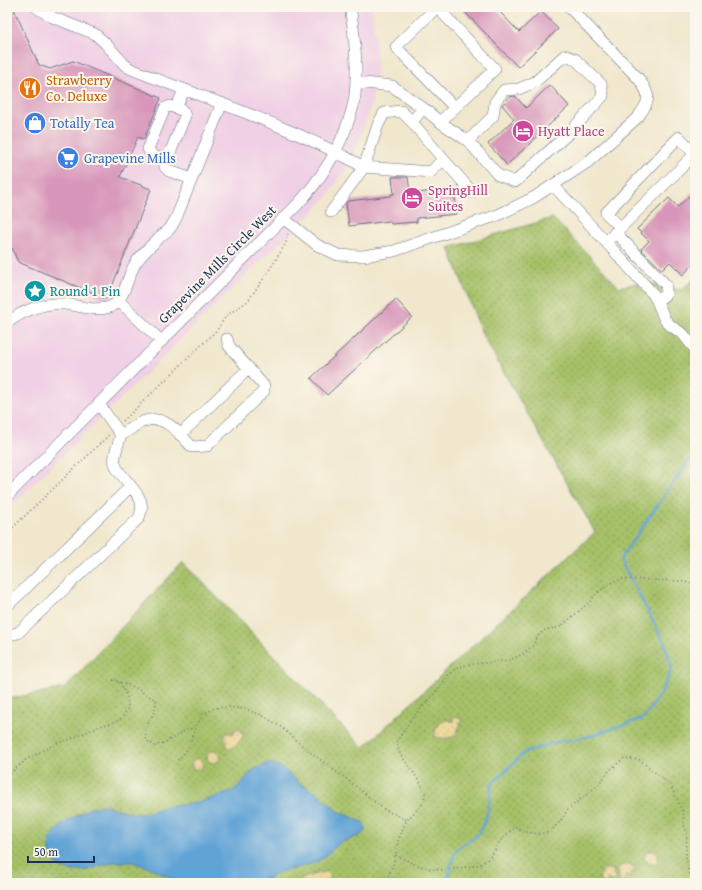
<svg xmlns="http://www.w3.org/2000/svg" width="702" height="890" font-family="'Gentium Book Plus',serif">
  <style>
    .built { fill: #f0d0e5 }
    .grass { fill: url(#grass-dots); stroke: #607863 }
    .sand { fill: url(#sand-dots); stroke: #84847e }
    .water { fill: #61a3d5; stroke: #3e699a }
    .lines { fill: none; stroke-linecap: round; stroke-linejoin: round }
    .stream { stroke: #61a3d5; stroke-width: 2.5 }
    .building { fill: #d897ba }
    .minor-casing { stroke: #666f84; stroke-width: 12 }
    .path { stroke: #666f84; stroke-width: 1.5; stroke-dasharray: 1 3; stroke-linecap: butt }
    .minor { stroke: #fff; stroke-width: 11 }
    .labels { text-anchor: middle; dominant-baseline: central; stroke-width: 4; stroke-linejoin: round; paint-order: stroke }
    .food-label { font-size: 14px; fill: #c56008; stroke: #fbf7ec; text-anchor: start }
    .shop-label { font-size: 14px; fill: #366cbe; stroke: #fbf7ec; text-anchor: start }
    .hotel-label { font-size: 14px; fill: #b23c85; stroke: #fbf7ec; text-anchor: start }
    .street-label { font-size: 14px; fill: #1b2f5e; stroke: #fbf7ec }
    .culture-label { font-size: 14px; fill: #0d838f; stroke: #fbf7ec; text-anchor: start }
  </style>
  <defs>
    <pattern id="grass-dots" width="8" height="8" patternUnits="userSpaceOnUse"><rect width="8" height="8" fill="#a6c168"/><path d="M2 2h.1M6 6h.1" fill="none" stroke="#869d59" stroke-width="1.8" stroke-linecap="round"/></pattern>
    <pattern id="sand-dots" width="8" height="8" patternUnits="userSpaceOnUse"><rect width="8" height="8" fill="#eeda9e"/><path d="M2 2h.1M6 6h.1" fill="none" stroke="#ccbb8a" stroke-width="1.8" stroke-linecap="round"/></pattern>
  </defs>
  <rect width="100%" height="100%" fill="#fbf7ec"/>
  <filter id="ink" filterUnits="userSpaceOnUse"><feTurbulence type="fractalNoise" baseFrequency=".025" numOctaves="2"/><feDisplacementMap in="SourceGraphic" scale="8" xChannelSelector="R" yChannelSelector="G"/><feConvolveMatrix kernelMatrix="1 2 1 2 8 2 1 2 1" color-interpolation-filters="sRGB"/></filter>
  <filter id="wash" filterUnits="userSpaceOnUse"><feTurbulence type="fractalNoise" baseFrequency=".012" numOctaves="4" result="noise"/><feDisplacementMap in="SourceGraphic" scale="16" xChannelSelector="R" yChannelSelector="G"/><feGaussianBlur stdDeviation="0.9" result="paint"/><feColorMatrix in="noise" values="0 0 0 0 0 0 0 0 0 0 0 0 0 0 0 0 0 1.4 0 .05"/><feComposite in="paint" operator="in"/></filter>
  <g filter="url(#wash)">
    <rect width="100%" height="100%" fill="#f0e7cc"/>
    <path class="built" d="M 7,7 L 371,7 L 373,17 L 377,62 L 372,102 L 359,140 L 347,168 L 329,194 L 314,211 L 277,245 L 7,510 Z"/>
    <path class="grass" d="M 553,218 L 619,287 L 642,282 L 680,290 L 695,279 L 695,883 L 7,883 L 7,699 L 65,688 L 183,562 L 363,748 L 595,532 L 483,336 L 449,248 Z"/>
    <path class="sand" d="M 456,716 L 462,719 L 456,735 L 454,737 C 450,737 444,739 440,738 C 428,737 440,720 447,720 C 448,720 451,721 453,722 L 453,717 Z
      M 238,729 L 243,733 L 243,736 C 241,740 236,746 232,748 L 227,747 L 226,743 L 228,741 L 224,740 L 225,734 L 229,732 L 234,734 L 234,730 Z
      M 210,751 L 216,751 L 220,755 C 220,763 214,764 208,761 L 207,754 Z
      M191.5 764a5.5 5.5 0 1 1 11 0a5.5 5.5 0 1 1-11 0Z
      M 648,851 L 655,851 L 658,853 L 658,857 L 656,858 L 658,860 L 656,864 L 651,864 L 644,859 L 645,853 Z
      M 628,864 L 634,867 L 635,871 L 634,872 L 631,872 L 630,876 L 626,875 L 625,879 L 622,881 L 619,878 L 618,869 L 620,866 Z
      M 605,868 L 614,871 L 613,875 L 616,877 L 615,880 L 611,881 L 608,878 L 608,882 L 602,883 L 599,878 Z
      M 324,872 L 327,872 L 331,876 L 328,881 L 326,882 L 324,881 L 324,883 L 299,883 C 304,875 316,875 324,872 Z"/>
    <path class="water" d="M 270,763 L 281,767 L 301,784 L 320,795 L 337,811 L 363,822 L 366,830 L 361,835 L 340,843 L 322,859 L 308,865 L 280,872 L 259,883 L 180,883 L 151,868 L 132,862 L 113,862 L 87,870 L 75,871 L 63,869 L 54,862 L 50,851 L 49,840 L 56,831 L 67,821 L 90,808 L 103,805 L 132,813 L 142,814 L 164,807 L 188,804 L 203,801 L 231,792 L 238,787 L 253,770 L 261,766 Z"/>
    <g class="lines">
      <path class="stream" d="M 445,883 C 451,875 450,861 456,851 C 460,844 470,842 476,836 C 489,821 489,803 491,785 L 524,753 L 556,742 L 591,736 L 644,718 L 661,693 L 672,669 L 665,644 L 620,559 L 695,452"/>
    </g>
    <g id="blocks">
      <path class="building" d="M 7,7 L 13,7 L 39,65 L 50,69 L 73,61 L 161,98 L 144,139 L 138,137 L 120,177 L 151,189 L 107,299 L 18,262 L 12,248 L 7,251 Z
        M 460,7 L 495,7 L 519,32 L 541,11 L 558,29 L 518,67 Z
        M 550,85 L 569,106 L 507,165 L 488,144 L 514,119 L 502,105 L 510,97 L 515,96 L 526,108 Z
        M 392,177 L 408,177 L 410,192 L 416,191 L 416,193 L 454,189 L 457,214 L 417,218 L 417,222 L 391,224 L 390,221 L 349,226 L 346,203 L 348,201 L 391,196 L 391,194 L 394,194 Z
        M 695,190 L 695,262 L 683,275 L 670,262 L 662,270 L 641,249 L 649,241 L 637,229 L 669,198 L 678,207 Z
        M 396,299 L 412,317 L 327,395 L 311,378 Z"/>
    </g>
  </g>
  <g filter="url(#ink)">
    <use href="#blocks" fill-opacity="0" stroke="#666f84" stroke-width="1"/>
    <g class="lines">
      <g class="minor-casing">
        <path id="minor" d="M 36,7 L 52,17 L 95,34 L 105,43 L 125,65 L 131,69 C 209,100 291,126 364,167 L 331,212
          M 356,82 L 392,86 L 423,108 L 412,122 L 401,111 L 384,113 L 378,125 L 364,167 L 431,172 L 443,159 L 412,122
          M 176,108 L 170,106 L 165,108 L 148,149 L 152,155 L 164,160 L 168,158 L 185,116 L 183,111 L 176,108 L 184,90
          M 423,108 L 440,122 L 495,69 L 437,7 L 396,47 L 455,108
          M 440,122 L 468,141 L 493,116 L 495,102 L 504,90 L 519,89 L 535,82 L 565,55 L 575,59 L 601,84 L 603,96 L 570,132 L 515,182 L 498,175 L 468,141
          M 443,159 L 472,192
          M 164,160 L 165,167 L 169,171 L 192,179
          M 553,185 L 606,242 L 695,154
          M 283,218 L 317,245 L 338,255 L 363,256 L 394,251 L 498,215 L 533,198 L 588,162 L 638,117 C 651,100 651,95 638,78 L 569,7
          M 620,227 L 606,213 L 679,137 L 695,154
          M 606,242 L 653,294 L 657,301 L 666,294 L 666,285 L 615,232
          M 119,301 L 161,341
          M 657,301 L 665,320 L 671,326 L 683,334 L 695,349
          M 7,323 C 22,311 44,302 64,304 C 79,305 97,313 112,306 C 124,301 128,275 135,264 C 142,253 153,244 162,235 C 165,233 169,230 171,227 C 173,224 175,220 177,216 L 222,103
          M 99,404 L 121,435
          M 180,435 L 249,368
          M 7,496 L 298,204 C 319,181 335,157 346,128 C 350,117 354,106 355,95 C 357,76 356,56 354,37 C 353,27 352,17 350,7
          M 7,606 L 131,486 C 111,463 111,465 121,435 C 129,431 137,423 145,421 C 165,414 180,434 192,447 L 207,446 L 264,391 L 264,386 L 229,346 L 227,339
          M 7,635 L 18,633 L 139,518 C 145,503 140,498 131,486"/>
      </g>
      <path class="path" d="M 123,421 L 217,330 L 226,316 L 248,301 L 268,272 L 286,243 L 288,234
        M 7,533 L 109,435
        M 113,680 L 132,686 L 156,700 C 157,717 143,721 146,740 L 155,746 L 166,742 L 188,729 L 196,729
        M 178,760 L 188,748 L 197,725 L 203,714 L 215,708 L 228,707 L 246,709 L 261,715 L 280,726 L 311,753 L 357,787 L 385,810 L 407,820
        M 7,776 L 27,759 L 57,743 L 68,740 L 103,725 L 115,722 L 122,718 L 128,708 L 127,696 L 120,682
        M 396,855 L 414,864 L 431,869 L 443,870 L 479,865 L 488,859 L 494,852 L 500,841 L 515,827 L 526,832 L 539,834 L 550,832 L 561,820 L 568,809 L 595,788 L 610,770 L 624,758 L 640,760 L 670,785 L 683,812 L 684,825 L 687,835 L 686,857 L 689,873 L 695,882
        M 385,883 L 394,862 L 398,841 L 402,831 L 407,820 L 424,802 L 425,793 L 420,782 L 399,752 L 397,741 L 412,718 L 432,697 L 447,677 L 456,668 L 466,665 L 510,660 L 523,654 L 533,645 L 538,636 L 545,630 L 560,627 L 590,602 L 597,593 L 614,581 L 623,579 L 678,581 L 695,584"/>
      <use href="#minor" class="minor"/>
    </g>
  </g>
  <defs>
    <g id="restaurant-disc" transform="scale(1.15)"><circle r="9.5" fill="#e8710a" stroke="#fbf7ec"/><path d="M-5-6h1v4h1v-4h1v4h1v-4h1v5L-1.5 .5V6h-2V.5L-5-1ZM5-6V6H3V1.5H1.5Q1.5-4 5-6Z" fill="#fff"/></g>
    <g id="shop-disc" transform="scale(1.15)"><circle r="9.5" fill="#3f7fe0" stroke="#fbf7ec"/><path d="M-5-2.5h2.3a2.7 3.5 0 0 1 5.4 0H5L5.5 6h-11ZM-1.5-2.5h3a1.5 2.3 0 0 0-3 0Z" fill="#fff"/></g>
    <g id="hotel-disc" transform="scale(1.15)"><circle r="9.5" fill="#d1479c" stroke="#fbf7ec"/><path d="M-6-4.5h1.5V1H6V5H4.5V3h-9V5H-6ZM-4 0a1.8 1.8 0 1 1 3.6 0ZM.5 0V-2.5h3Q6-2.5 6 0Z" fill="#fff"/></g>
    <g id="supermarket-disc" transform="scale(1.15)"><circle r="9.5" fill="#3f7fe0" stroke="#fbf7ec"/><path d="M-6-5.5h2.5l.6 2H6L4.5 2H-2.5L-4.4-4H-6ZM-1.5 3.2a1.3 1.3 0 1 0 .1 0ZM3 3.2a1.3 1.3 0 1 0 .1 0Z" fill="#fff"/></g>
    <g id="sight-disc" transform="scale(1.15)"><circle r="9.5" fill="#0f9aa8" stroke="#fbf7ec"/><path d="M0-6L1.8-2.2L6-1.7L2.9 1.2L3.7 5.4L0 3.3L-3.7 5.4L-2.9 1.2L-6-1.7L-1.8-2.2Z" fill="#fff"/></g>
  </defs>
  <g fill-rule="evenodd">
    <use href="#restaurant-disc" x="30" y="88"/>
    <use href="#shop-disc" x="35" y="123"/>
    <use href="#hotel-disc" x="523" y="131"/>
    <use href="#supermarket-disc" x="68" y="158"/>
    <use href="#hotel-disc" x="412" y="198"/>
    <use href="#sight-disc" x="35" y="291"/>
  </g>
  <g class="labels">
    <g class="food-label">
      <text x="46" y="80">Strawberry<tspan x="46" dy="16">Co. Deluxe</tspan></text>
    </g>
    <g class="shop-label">
      <text x="50" y="123">Totally Tea</text>
      <text x="84" y="158">Grapevine Mills</text>
    </g>
    <g class="hotel-label">
      <text x="538" y="131">Hyatt Place</text>
      <text x="428" y="190">SpringHill<tspan x="428" dy="16">Suites</tspan></text>
    </g>
    <g class="street-label">
      <text transform="translate(217 264) rotate(-45)">Grapevine Mills Circle West</text>
    </g>
    <g class="culture-label">
      <text x="50" y="291">Round 1 Pin</text>
    </g>
  </g>
  <rect width="702" height="890" fill="none" stroke="#fbf7ec" stroke-width="24"/>
  <path d="M28 856v6h66v-6" fill="none" stroke="#1b2f5e" stroke-width="2"/>
  <text x="34" y="856" font-size="12" fill="#1b2f5e" stroke="#fbf7ec" stroke-width="3" paint-order="stroke">50 m</text>
</svg>
